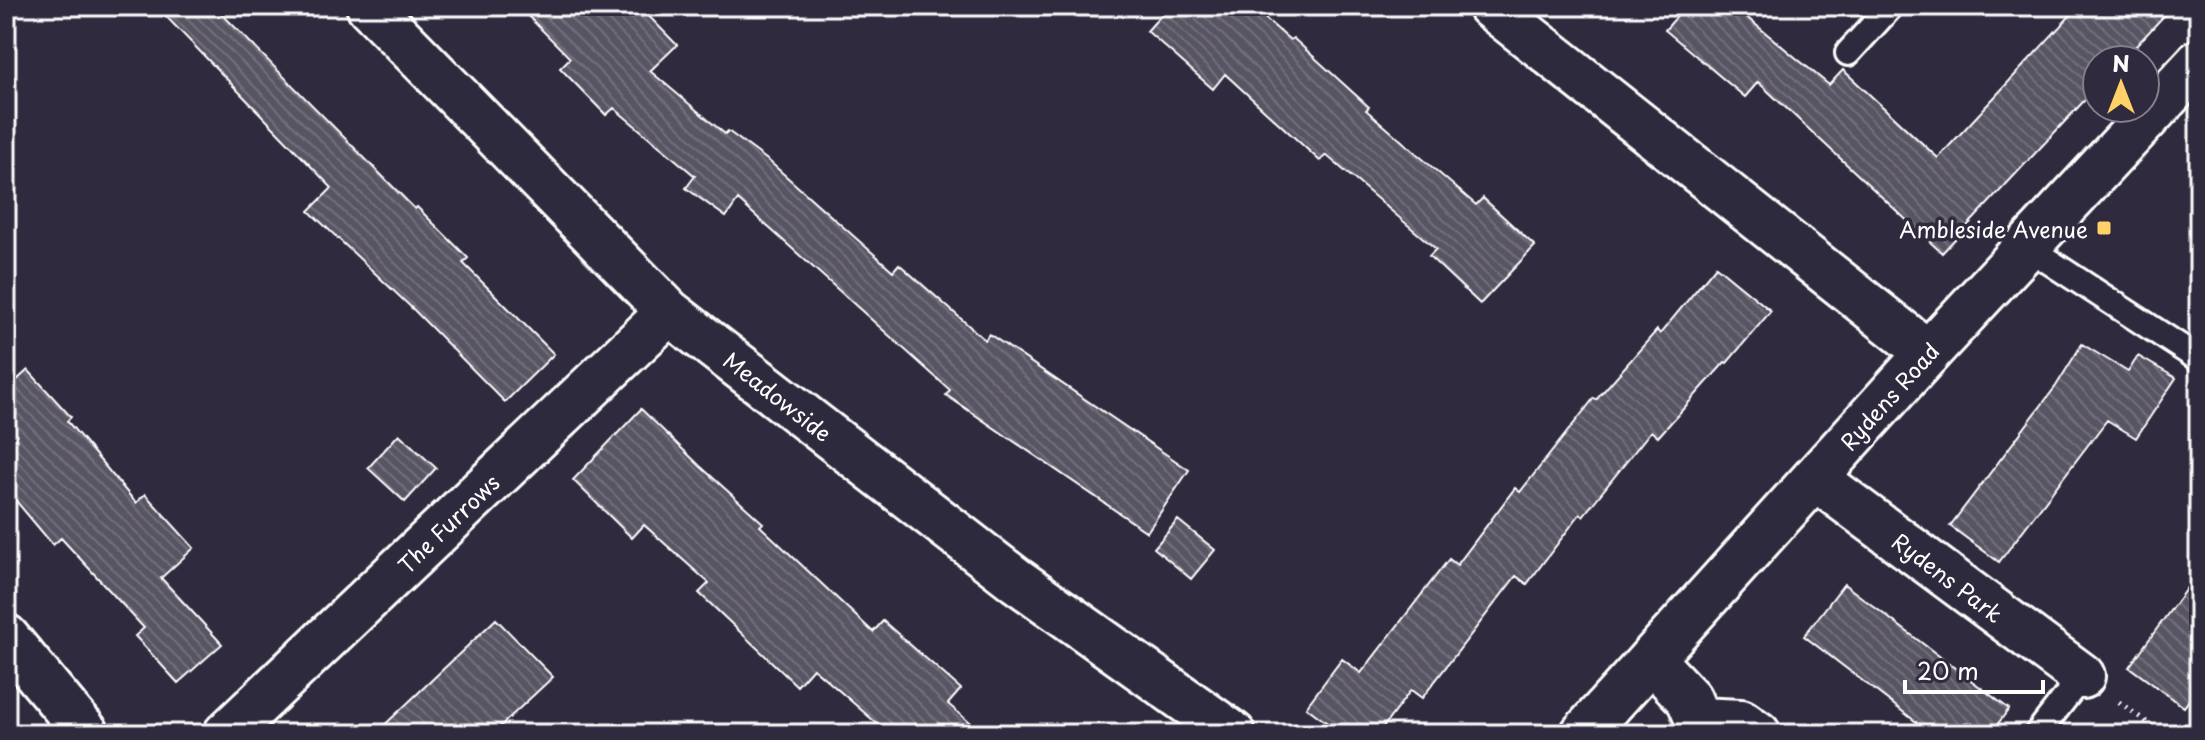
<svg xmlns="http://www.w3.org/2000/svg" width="2205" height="740" font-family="'Playpen Sans',sans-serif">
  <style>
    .building { fill: url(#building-back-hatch); stroke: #fff; stroke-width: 2 }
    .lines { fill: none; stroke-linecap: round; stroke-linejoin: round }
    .service-casing { stroke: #fff; stroke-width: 30 }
    .minor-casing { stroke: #fff; stroke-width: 50 }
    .tertiary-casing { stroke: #fff; stroke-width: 50 }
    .path { stroke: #fff; stroke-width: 5; stroke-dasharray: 2 6; stroke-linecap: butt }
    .service { stroke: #2f2a3d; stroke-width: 24 }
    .minor { stroke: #2f2a3d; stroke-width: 44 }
    .tertiary { stroke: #2f2a3d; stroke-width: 44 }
    .poi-dot { fill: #ffd166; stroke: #2f2a3d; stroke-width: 3 }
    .labels { text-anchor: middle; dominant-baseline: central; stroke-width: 7; stroke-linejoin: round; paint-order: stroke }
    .poi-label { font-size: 22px; fill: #fff; stroke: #2f2a3d; text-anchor: end }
    .street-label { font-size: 22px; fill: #fff; stroke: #2f2a3d }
  </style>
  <defs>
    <pattern id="building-back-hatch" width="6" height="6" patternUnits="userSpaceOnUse" patternTransform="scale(2)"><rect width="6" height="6" fill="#595564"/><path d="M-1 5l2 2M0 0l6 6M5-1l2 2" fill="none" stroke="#726e7b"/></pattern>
  </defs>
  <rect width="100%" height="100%" fill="#2f2a3d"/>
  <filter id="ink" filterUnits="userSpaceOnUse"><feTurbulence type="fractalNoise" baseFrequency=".0125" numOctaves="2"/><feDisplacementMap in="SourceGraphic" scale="16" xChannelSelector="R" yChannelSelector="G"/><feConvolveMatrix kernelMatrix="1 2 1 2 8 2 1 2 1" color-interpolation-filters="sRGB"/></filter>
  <g filter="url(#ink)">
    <path class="building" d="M 156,6 L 214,6 L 415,209 L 417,207 L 468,258 L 463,263 L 554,354 L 505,402 L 414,310 L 309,211 L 332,188 Z
      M 518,6 L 639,6 L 677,45 L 650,71 L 725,134 L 728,131 L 770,162 L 893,271 L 899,264 L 985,340 L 989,334 L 1189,470 L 1147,532 L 946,395 L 950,390 L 738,200 L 726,217 L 686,188 L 695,176 L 614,108 L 606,115 L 560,68 L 570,58 Z
      M 1169,6 L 1251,6 L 1290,40 L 1293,38 L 1369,107 L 1366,110 L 1476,205 L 1483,198 L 1535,246 L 1480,304 L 1429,256 L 1436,249 L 1326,155 L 1320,161 L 1225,74 L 1213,89 L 1147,31 Z
      M 1686,6 L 1733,6 L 1829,85 L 1843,70 L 1938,158 L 2079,6 L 2173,6 L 2123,60 L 2097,60 L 2097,87 L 1942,253 L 1758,82 L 1745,97 L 1665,30 Z
      M 1716,266 L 1771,311 L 1727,363 L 1725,362 L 1658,437 L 1651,431 L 1583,516 L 1580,514 L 1527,584 L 1516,576 L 1422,698 L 1411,690 L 1378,734 L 1342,734 L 1306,707 L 1342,659 L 1361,673 L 1449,559 L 1457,565 L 1515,488 L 1520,492 L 1594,398 L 1596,400 L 1657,330 L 1660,334 Z
      M 2082,344 L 2128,372 L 2138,356 L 2176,378 L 2136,438 L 2107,420 L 1999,562 L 1950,526 L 2056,386 Z
      M 28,370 L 71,417 L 67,421 L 136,503 L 145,494 L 194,548 L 161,578 L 222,644 L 178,683 L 135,636 L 144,628 L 61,538 L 53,545 L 6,489 L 6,390 Z
      M 641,409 L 700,466 L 763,523 L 760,526 L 873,632 L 883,621 L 961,689 L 948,704 L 983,734 L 889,734 L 813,668 L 797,686 L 699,593 L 709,583 L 644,525 L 632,538 L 573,480 Z
      M 399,434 L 436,468 L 405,502 L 368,468 Z
      M 1178,520 L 1215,550 L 1191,579 L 1154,548 Z
      M 2199,571 L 2199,686 L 2184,707 L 2129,667 Z
      M 1844,584 L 2009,709 L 1990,734 L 1932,734 L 1804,636 Z
      M 496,619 L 553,677 L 492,734 L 375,734 Z"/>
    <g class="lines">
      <g class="service-casing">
        <path id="service" d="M 1848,53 L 1891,6
          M 2027,247 L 2199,359
          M 2037,734 L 2082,676"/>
      </g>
      <g class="minor-casing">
        <path id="minor" d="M 369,6 L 669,312 L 1016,580 L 1233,734
          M 1490,6 L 1928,353
          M 1815,478 L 2082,676
          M 6,637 L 87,734
          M 1651,659 L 1689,699 L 1698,720 L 1696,734
          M 1698,720 L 1741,722 L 1758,734
          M 226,734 L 669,312"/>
      </g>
      <g class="tertiary-casing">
        <path id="tertiary" d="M 1583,734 L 1928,353 L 2199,62"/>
      </g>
      <path class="path" d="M 2119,702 L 2163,734"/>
      <use href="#service" class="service"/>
      <use href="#minor" class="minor"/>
      <use href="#tertiary" class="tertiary"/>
    </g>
  </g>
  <rect class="poi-dot" x="2096" y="220" width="16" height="16" rx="4"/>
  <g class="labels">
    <g class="poi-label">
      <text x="2088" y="228">Ambleside Avenue</text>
    </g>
    <g class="street-label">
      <text transform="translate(778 396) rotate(38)">Meadowside</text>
      <text transform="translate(1889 396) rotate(-48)">Rydens Road</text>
      <text transform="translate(448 523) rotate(-44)">The Furrows</text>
      <text transform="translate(1948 577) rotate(37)">Rydens Park</text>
    </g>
  </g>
  <rect width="2205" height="740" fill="none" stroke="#2f2a3d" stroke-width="32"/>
  <rect x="16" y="16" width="2173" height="708" fill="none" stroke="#fff" stroke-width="3" filter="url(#ink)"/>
  <g transform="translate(2121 84)"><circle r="38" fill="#2f2a3d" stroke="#827f8b" stroke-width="2"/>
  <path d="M0-6L14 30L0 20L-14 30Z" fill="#ffd166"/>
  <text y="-12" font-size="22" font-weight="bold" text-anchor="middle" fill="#ffffff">N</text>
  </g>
  <path d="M1905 680v12h138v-12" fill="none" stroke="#ffffff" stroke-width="4"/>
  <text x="1917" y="680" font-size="24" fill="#ffffff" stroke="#2f2a3d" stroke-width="6" paint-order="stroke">20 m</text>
</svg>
